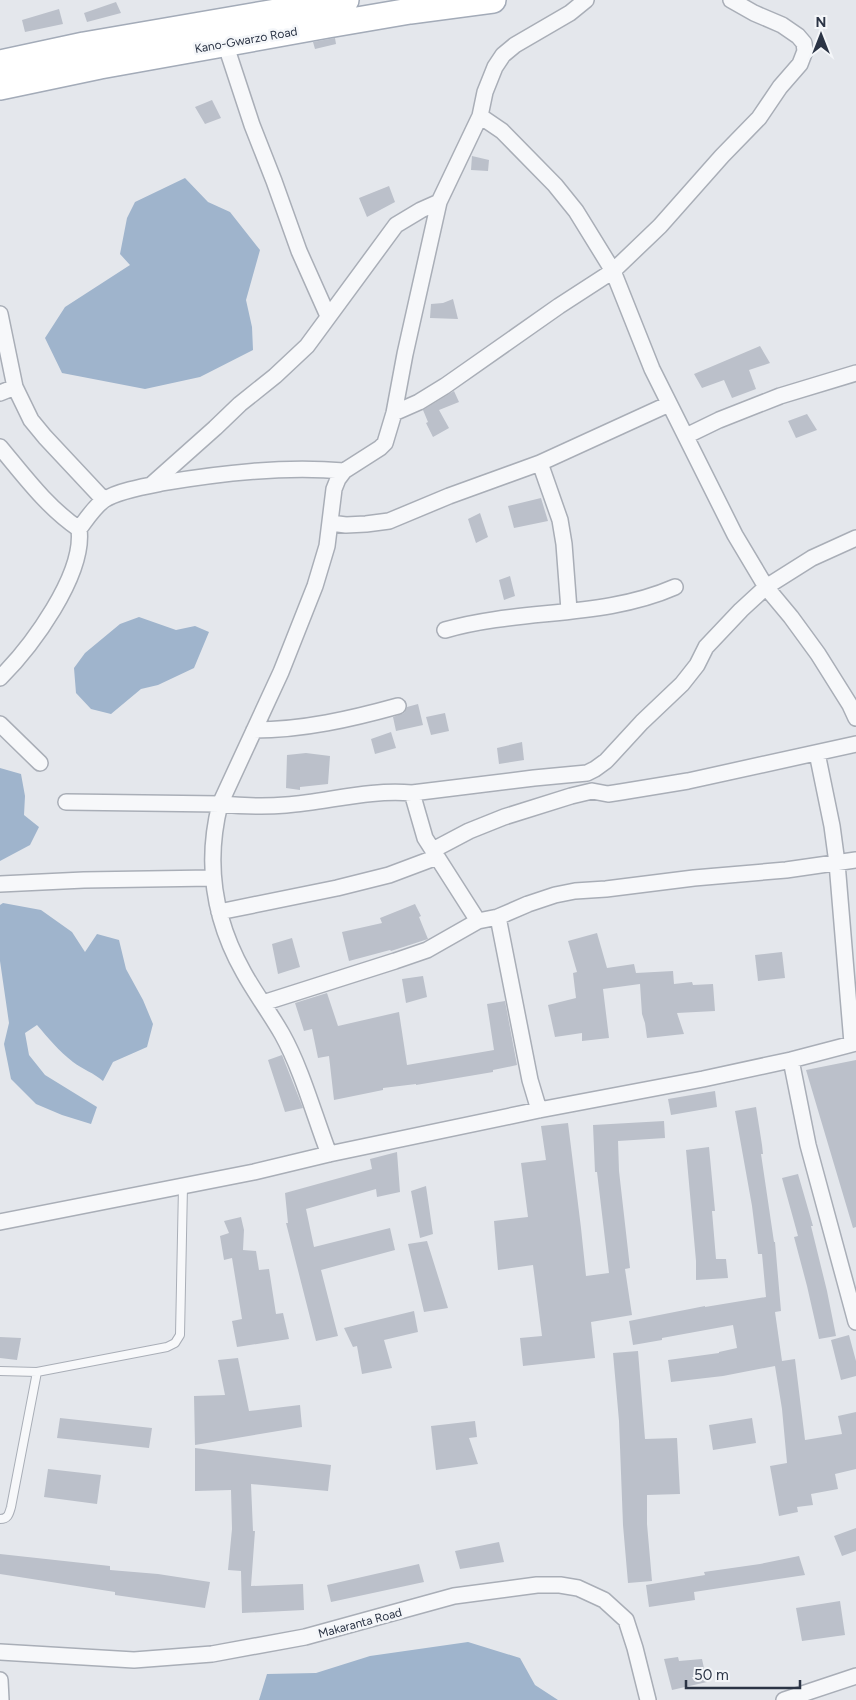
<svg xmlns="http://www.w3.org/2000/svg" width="856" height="1700" font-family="Figtree,sans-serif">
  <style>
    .water { fill: #9fb4cc }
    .building { fill: #bbc0ca }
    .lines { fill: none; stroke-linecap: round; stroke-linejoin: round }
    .lane-casing { stroke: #a9aeb7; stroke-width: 10 }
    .street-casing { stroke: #a9aeb7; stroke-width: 18 }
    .primary-casing { stroke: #a3abb8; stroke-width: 28 }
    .lane { stroke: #f7f8fa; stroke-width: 8 }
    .street { stroke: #f7f8fa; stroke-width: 15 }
    .primary { stroke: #fff; stroke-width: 25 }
    .labels { text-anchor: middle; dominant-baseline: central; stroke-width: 5; stroke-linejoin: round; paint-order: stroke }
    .street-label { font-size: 12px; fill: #2b3445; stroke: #f4f6f9 }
  </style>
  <rect width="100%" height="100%" fill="#e4e7ec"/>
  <path class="water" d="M 185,178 L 208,202 L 230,212 L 260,250 L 246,300 L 252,327 L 253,350 L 200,377 L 145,389 L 62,373 L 45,338 L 65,307 L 130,265 L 120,254 L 127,218 L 135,202 Z
    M 139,617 L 176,630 L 195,626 L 209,632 L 194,668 L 158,685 L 141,689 L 111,714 L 91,709 L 76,693 L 74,668 L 85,653 L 120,624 Z
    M 0,768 L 21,774 L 25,796 L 24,815 L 39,827 L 30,845 L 0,861 Z
    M 3,903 L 41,910 L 72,932 L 85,952 L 97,934 L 119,940 L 126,969 L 143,1000 L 153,1024 L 147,1047 L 113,1062 L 103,1081 C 94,1073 82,1069 73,1062 C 59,1051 48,1038 37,1025 L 25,1033 L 29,1055 L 45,1075 L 97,1107 L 91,1124 L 62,1115 L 36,1104 L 11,1079 L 4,1044 L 9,1023 L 0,961 L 0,905 Z
    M 468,1642 L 520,1658 L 535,1685 L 558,1700 L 259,1700 L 267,1674 L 316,1673 L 370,1656 Z"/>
  <path class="building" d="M 116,2 L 121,13 L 87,22 L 84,13 Z
    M 59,9 L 63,24 L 25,32 L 22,20 Z
    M 335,38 L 336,44 L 315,49 L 313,42 Z
    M 212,100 L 221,118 L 205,124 L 195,107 Z
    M 472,156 L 489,160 L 488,171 L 471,170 Z
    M 389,186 L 395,202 L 367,217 L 359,198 Z
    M 453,299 L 458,319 L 430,318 L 431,304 L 443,303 Z
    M 760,346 L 770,363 L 749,370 L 756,389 L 732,398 L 724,380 L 702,388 L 694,374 Z
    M 454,391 L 459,402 L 439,410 L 449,428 L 433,437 L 426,423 L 428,422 L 423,410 Z
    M 807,414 L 817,430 L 796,438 L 788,421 Z
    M 541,498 L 548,521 L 514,528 L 508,506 Z
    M 480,513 L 488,537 L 476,543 L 468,519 Z
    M 510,576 L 515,596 L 504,600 L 499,580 Z
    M 418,704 L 423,725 L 396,731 L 393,717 L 404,713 L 407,707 Z
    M 445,713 L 449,731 L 431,735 L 426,717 Z
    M 391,732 L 396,748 L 375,754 L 371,739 Z
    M 522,742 L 524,760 L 499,764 L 497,748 Z
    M 306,753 L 330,756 L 328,784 L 300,787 L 300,790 L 286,788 L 287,755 Z
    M 415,904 L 421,916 L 419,917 L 428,939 L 391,951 L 390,950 L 349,961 L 342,932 L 382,923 L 380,918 Z
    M 597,933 L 607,968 L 634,964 L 636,973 L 673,971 L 674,984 L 692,982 L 693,985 L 713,984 L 715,1011 L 677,1013 L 684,1034 L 647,1038 L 645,1023 L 642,1014 L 640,984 L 603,989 L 609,1038 L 582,1041 L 582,1033 L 555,1037 L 548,1005 L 576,998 L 573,973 L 577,972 L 568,941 Z
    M 292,938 L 300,967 L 278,974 L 272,944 Z
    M 782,952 L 785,978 L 758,981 L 755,955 Z
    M 423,976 L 427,997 L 406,1003 L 402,979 Z
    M 327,993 L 338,1026 L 399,1012 L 407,1065 L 494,1050 L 487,1004 L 505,1001 L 517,1065 L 493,1070 L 493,1072 L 416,1085 L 416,1084 L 383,1088 L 383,1090 L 334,1100 L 329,1056 L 318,1058 L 312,1029 L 304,1031 L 295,1003 Z
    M 282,1055 L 303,1108 L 285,1112 L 268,1060 Z
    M 856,1060 L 856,1227 L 853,1228 L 806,1070 Z
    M 715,1091 L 717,1107 L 671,1115 L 668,1099 Z
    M 756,1107 L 762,1145 L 763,1154 L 761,1154 L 774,1242 L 775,1242 L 781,1311 L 775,1312 L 782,1361 L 795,1359 L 805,1440 L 842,1434 L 838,1416 L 856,1412 L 856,1469 L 835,1474 L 838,1489 L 811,1494 L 813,1505 L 797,1507 L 798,1512 L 779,1516 L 770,1466 L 787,1463 L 782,1409 L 775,1366 L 723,1376 L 671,1382 L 668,1360 L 719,1353 L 719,1352 L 737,1348 L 733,1325 L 662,1338 L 662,1340 L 633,1345 L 629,1321 L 705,1306 L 705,1307 L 766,1297 L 762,1254 L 758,1254 L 752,1206 L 735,1111 Z
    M 664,1121 L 665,1138 L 618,1141 L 619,1171 L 630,1268 L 625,1269 L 632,1315 L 591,1322 L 595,1358 L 523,1366 L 520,1338 L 542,1336 L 533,1265 L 498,1270 L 494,1221 L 528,1217 L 521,1163 L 546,1160 L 541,1126 L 568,1123 L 581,1228 L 586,1276 L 609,1273 L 597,1172 L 595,1172 L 593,1125 Z
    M 709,1147 L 715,1211 L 712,1211 L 716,1259 L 726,1259 L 728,1278 L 696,1280 L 696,1261 L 686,1150 Z
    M 397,1152 L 400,1192 L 377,1197 L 376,1189 L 306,1209 L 314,1247 L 390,1228 L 395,1250 L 321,1270 L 338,1336 L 316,1341 L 286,1223 L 288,1223 L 285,1193 L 372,1169 L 370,1159 Z
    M 798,1174 L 813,1226 L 811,1226 L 827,1291 L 836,1336 L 819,1339 L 807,1286 L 794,1237 L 798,1236 L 782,1178 Z
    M 426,1186 L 433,1234 L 420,1238 L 411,1191 Z
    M 241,1217 L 244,1230 L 243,1250 L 256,1251 L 259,1270 L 269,1269 L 276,1314 L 283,1313 L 289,1339 L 237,1347 L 232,1321 L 242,1319 L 232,1258 L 224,1260 L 220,1236 L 229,1233 L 224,1221 Z
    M 427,1241 L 448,1308 L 424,1312 L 408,1244 Z
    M 414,1311 L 418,1332 L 384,1340 L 392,1368 L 362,1374 L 357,1346 L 353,1347 L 344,1328 Z
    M 849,1335 L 856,1361 L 856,1376 L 841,1380 L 831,1340 Z
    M 0,1337 L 21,1338 L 17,1360 L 0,1358 Z
    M 638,1351 L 645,1439 L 677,1438 L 680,1494 L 647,1495 L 647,1524 L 652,1581 L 628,1583 L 623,1525 L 619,1421 L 613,1353 Z
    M 238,1358 L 249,1411 L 300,1405 L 302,1427 L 195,1445 L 194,1396 L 225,1395 L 218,1360 Z
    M 60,1418 L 152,1428 L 149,1448 L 57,1438 Z
    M 752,1418 L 756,1443 L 713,1450 L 709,1425 Z
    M 475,1421 L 477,1437 L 469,1438 L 478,1464 L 436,1470 L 431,1426 Z
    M 195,1448 L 331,1465 L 328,1491 L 251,1484 L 253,1531 L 255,1531 L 251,1586 L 303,1584 L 304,1610 L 242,1613 L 241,1571 L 228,1570 L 232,1529 L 231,1490 L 195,1491 Z
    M 48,1469 L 101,1475 L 97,1504 L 44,1497 Z
    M 856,1528 L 856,1551 L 842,1556 L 834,1536 Z
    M 499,1542 L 504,1562 L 460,1569 L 455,1551 Z
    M 0,1554 L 110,1566 L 110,1570 L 158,1574 L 210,1582 L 205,1608 L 115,1595 L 115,1592 L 0,1574 Z
    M 799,1556 L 805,1575 L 694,1592 L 695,1600 L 649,1607 L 646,1585 L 705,1575 L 704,1572 L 760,1564 Z
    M 419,1564 L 424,1582 L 331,1602 L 327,1585 Z
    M 840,1601 L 845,1635 L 802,1641 L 796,1608 Z
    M 678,1657 L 679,1661 L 702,1659 L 707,1682 L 672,1690 L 664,1659 Z"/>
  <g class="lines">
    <g class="lane-casing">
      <path id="lane" d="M 0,1371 L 37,1372 L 167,1347 L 175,1343 L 180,1335 L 183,1186
        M 0,1519 C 8,1519 9,1514 11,1507 L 37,1372"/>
    </g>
    <g class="street-casing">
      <path id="street" d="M 225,43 L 252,125 L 274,181 L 299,251 L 328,316
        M 480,116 L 502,131 L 555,185 L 576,211 L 613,271 L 652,369 L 735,535 L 766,587 L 791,617 L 818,654 L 850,705 L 856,718
        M 0,314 L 15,387 L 31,420 L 45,437 L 104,500
        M 0,393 L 15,387
        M 394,413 L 419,402 L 445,386 L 559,306 L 613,271 L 660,226 L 722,156 L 759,118 L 780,87 L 800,64 L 805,51 L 804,43 L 798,36 L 782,25 L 754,13 L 731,0
        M 686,436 L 719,420 L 780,396 L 856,373
        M 0,447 C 25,477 47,507 79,529
        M 540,463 L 560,520 L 564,544 L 569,610
        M 151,485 L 215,428 L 240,404 L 275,376 L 307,346 L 396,225 L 421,210 L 439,202
        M 330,523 L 346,525 L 366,524 L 389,521 L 449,496 L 540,463 L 669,404
        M 445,630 C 521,608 602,619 675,587
        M 0,678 C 31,647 85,575 79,529 C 86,520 94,507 104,500 C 117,491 146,486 162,483 C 222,473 283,466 344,471
        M 0,724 L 40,763
        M 254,730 C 303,730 351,719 398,706
        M 817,753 L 832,826 L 837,863 L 852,1043
        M 412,793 L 425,838 L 478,921
        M 66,802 L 220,804 C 242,806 264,807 286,805 C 328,802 369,789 412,793 L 534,778 L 587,773 L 595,769 L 606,761 L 642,722 L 682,684 L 697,665 L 706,647 L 741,610 L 766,587 L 812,558 L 856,538
        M 433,850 L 469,831 L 504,817 L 571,796 L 592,791 L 608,794 L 621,792 L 688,781 L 856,744
        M 0,884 L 84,880 L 212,878
        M 219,912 L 337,888 L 389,875 L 437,857
        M 498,917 L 530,1080 L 539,1110
        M 263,1003 L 395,961 L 427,950 L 478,921 L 498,917 L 528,904 L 555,895 L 575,891 L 606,889 L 694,878 L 786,870 L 856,860
        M 791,1060 L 808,1145 L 856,1322
        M 329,1154 C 314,1115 302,1070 282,1034 C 270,1013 255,993 244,973 C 214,920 205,863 220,804 L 281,672 L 315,586 L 327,546 L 334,489 L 338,479 L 344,471 L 380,448 L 385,443 L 394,413 L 405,354 L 439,202 L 480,116 L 485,92 L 495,67 L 503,55 L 515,45 L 570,13 L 586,0
        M 0,1222 L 254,1172 L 329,1154 L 539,1110 L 703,1079 L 791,1060 L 856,1043
        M 0,1652 L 134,1660 L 212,1654 L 305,1637 L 454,1596 L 537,1585 L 560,1585 L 578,1588 L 604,1600 L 626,1620 L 635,1648 L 648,1700
        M 0,1680 L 1,1700
        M 784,1700 L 856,1676"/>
    </g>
    <g class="primary-casing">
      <path id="primary" d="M 0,63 L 84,45 L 346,0
        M 0,87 L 100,66 L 328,25 L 410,11 L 493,0"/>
    </g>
    <use href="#lane" class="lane"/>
    <use href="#street" class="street"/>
    <use href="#primary" class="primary"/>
  </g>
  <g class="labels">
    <g class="street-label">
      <text transform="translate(246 40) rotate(-10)">Kano-Gwarzo Road</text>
      <text transform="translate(360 1623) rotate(-15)">Makaranta Road</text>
    </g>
  </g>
  <g transform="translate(821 35)" stroke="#f4f6f9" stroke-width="4" paint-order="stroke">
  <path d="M0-4L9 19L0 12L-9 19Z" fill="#2b3445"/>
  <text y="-8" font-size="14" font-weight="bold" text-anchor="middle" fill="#2b3445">N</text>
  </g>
  <path d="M686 1680v8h114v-8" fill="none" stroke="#2b3445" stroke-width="2.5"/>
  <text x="694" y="1680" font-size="15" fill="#2b3445" stroke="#f4f6f9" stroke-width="4" paint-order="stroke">50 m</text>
</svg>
